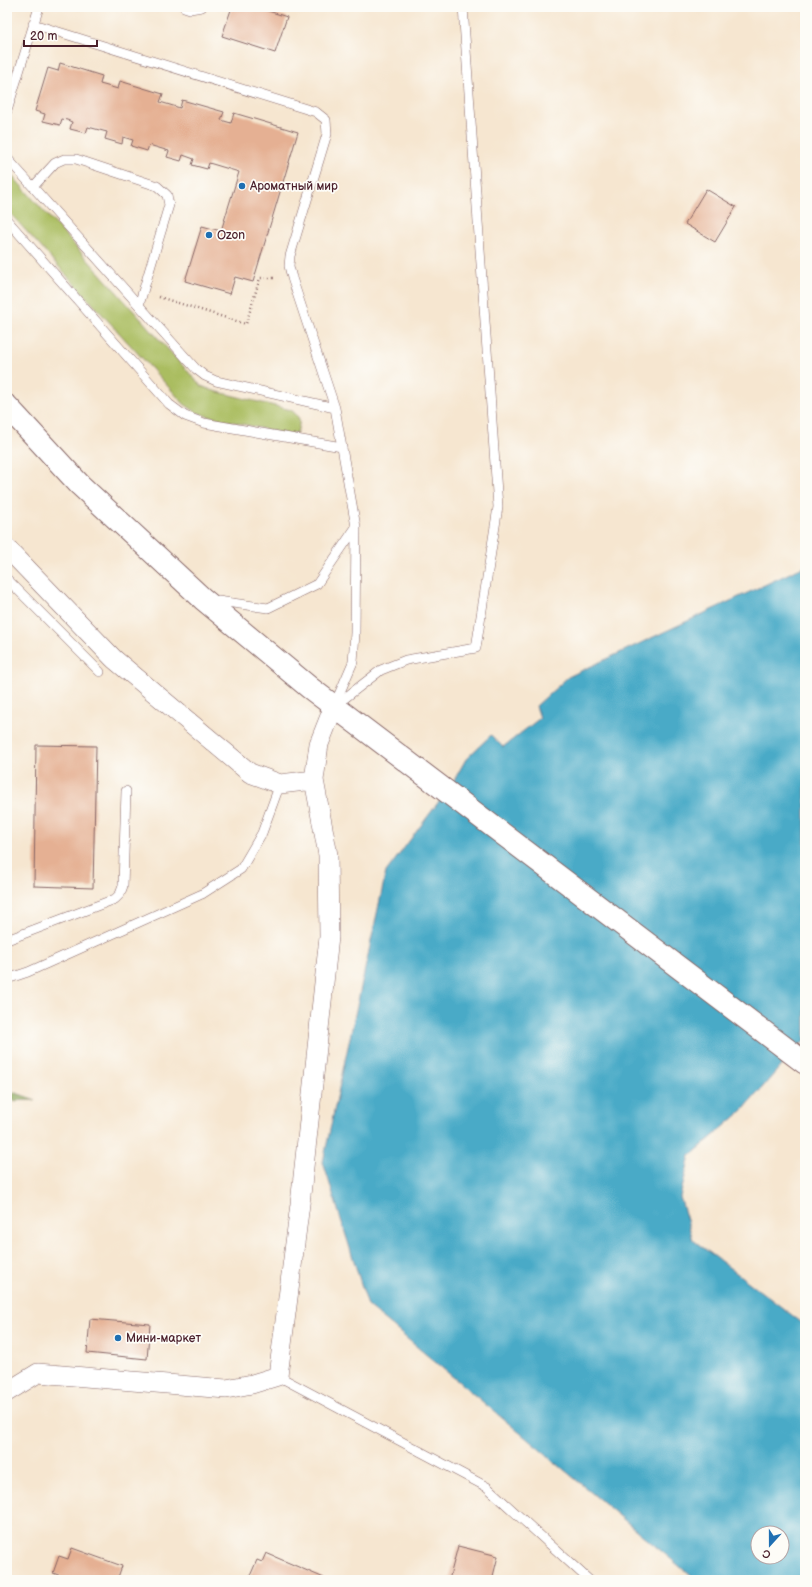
<svg xmlns="http://www.w3.org/2000/svg" width="812" height="1587" font-family="'Balsamiq Sans',sans-serif">
  <style>
    .green { fill: #aabd61; stroke: #7a6e46 }
    .forest { fill: #87a457; stroke: #686241 }
    .water { fill: #48aac7; stroke: #496479; fill-rule: evenodd }
    .building { fill: #e5b093 }
    .lines { fill: none; stroke-linecap: round; stroke-linejoin: round }
    .service-casing { stroke: #866565; stroke-width: 10 }
    .minor-casing { stroke: #866565; stroke-width: 20 }
    .secondary-casing { stroke: #866565; stroke-width: 24 }
    .path { stroke: #866565; stroke-width: 2.5; stroke-dasharray: 1 3; stroke-linecap: butt }
    .service { stroke: #fff; stroke-width: 9 }
    .minor { stroke: #fff; stroke-width: 19 }
    .secondary { stroke: #fff; stroke-width: 22 }
    .poi-dot { fill: #1f6fb2; stroke: #fdfcf7; stroke-width: 1.5 }
    .labels { text-anchor: middle; dominant-baseline: central; stroke-width: 3.5; stroke-linejoin: round; paint-order: stroke }
    .poi-label { font-size: 12px; fill: #4a1f2b; stroke: #fdfcf7; text-anchor: start }
  </style>
  <rect width="100%" height="100%" fill="#fdfcf7"/>
  <filter id="ink" filterUnits="userSpaceOnUse"><feTurbulence type="fractalNoise" baseFrequency=".025" numOctaves="2"/><feDisplacementMap in="SourceGraphic" scale="8" xChannelSelector="R" yChannelSelector="G"/><feConvolveMatrix kernelMatrix="1 2 1 2 8 2 1 2 1" color-interpolation-filters="sRGB"/></filter>
  <filter id="wash" filterUnits="userSpaceOnUse"><feTurbulence type="fractalNoise" baseFrequency=".012" numOctaves="4" result="noise"/><feDisplacementMap in="SourceGraphic" scale="16" xChannelSelector="R" yChannelSelector="G"/><feGaussianBlur stdDeviation="0.9" result="paint"/><feColorMatrix in="noise" values="0 0 0 0 0 0 0 0 0 0 0 0 0 0 0 0 0 1.4 0 .05"/><feComposite in="paint" operator="in"/></filter>
  <g filter="url(#wash)">
    <rect width="100%" height="100%" fill="#f6e6d0"/>
    <path class="green" d="M 7,170 L 201,386 L 214,391 L 291,410 C 300,417 301,421 297,432 L 290,435 L 207,416 L 196,412 L 184,404 L 7,210 Z"/>
    <path class="forest" d="M 7,1090 L 36,1100 L 7,1101 Z"/>
    <path class="water" d="M 805,566 L 805,1041 L 798,1046 L 743,1110 L 690,1156 L 680,1197 L 693,1240 L 805,1325 L 805,1580 L 696,1580 L 368,1306 L 323,1162 L 386,872 L 452,784 L 466,759 L 491,735 L 503,747 L 540,718 L 536,706 L 568,677 ZM 758,1533 L 782,1533 L 782,1557 L 758,1557 Z"/>
    <g id="blocks">
      <path class="building" d="M 232,7 L 256,7 L 287,17 L 275,53 L 222,36 Z
        M 60,63 L 102,76 L 100,84 L 118,89 L 120,81 L 163,94 L 160,102 L 180,108 L 182,100 L 224,112 L 221,120 L 231,123 L 234,113 L 298,132 L 253,282 L 235,277 L 230,294 L 185,281 L 202,226 L 221,231 L 239,172 L 209,163 L 207,169 L 192,165 L 194,159 L 183,155 L 181,161 L 167,157 L 169,151 L 149,145 L 147,151 L 131,146 L 133,140 L 123,137 L 122,144 L 105,139 L 107,132 L 88,127 L 86,133 L 70,129 L 72,122 L 67,120 L 62,119 L 60,125 L 43,121 L 45,114 L 35,111 L 48,68 L 58,71 Z
        M 706,189 L 736,207 L 715,242 L 685,224 Z
        M 36,745 L 96,746 L 93,888 L 34,886 Z
        M 90,1319 L 150,1324 L 147,1359 L 87,1353 Z
        M 458,1546 L 498,1556 L 492,1580 L 449,1580 Z
        M 72,1548 L 122,1566 L 117,1580 L 59,1579 L 61,1576 L 53,1573 L 59,1556 L 68,1559 Z
        M 266,1553 L 324,1578 L 323,1580 L 257,1580 L 250,1576 L 257,1560 L 262,1562 Z"/>
    </g>
  </g>
  <g filter="url(#ink)">
    <use href="#blocks" fill-opacity="0" stroke="#866565" stroke-width="1"/>
    <g class="lines">
      <g class="service-casing">
        <path id="service" d="M 184,7 L 190,9 L 202,7
          M 33,24 L 316,112 L 326,120 L 327,134 L 290,256 L 289,266 L 292,278 L 335,408 L 356,527 L 355,633 L 353,662 L 334,706
          M 7,111 L 39,7
          M 7,158 L 196,369 L 205,376 L 216,381 L 335,408
          M 33,187 L 55,163 L 64,159 L 76,159 L 157,186 L 167,195 L 169,205 L 139,305
          M 7,220 L 169,404 L 185,416 L 204,423 L 342,447
          M 7,579 L 100,672
          M 211,600 L 268,608 L 317,584 L 356,527
          M 336,705 L 381,670 L 406,660 L 476,648 L 498,507 L 463,7
          M 7,940 L 115,899 L 120,894 L 123,886 L 126,791
          M 7,979 L 28,972 L 202,894 L 241,869 L 262,833 L 280,784
          M 278,1376 L 487,1487 L 589,1580"/>
      </g>
      <g class="minor-casing">
        <path id="minor" d="M 7,548 L 114,659 L 250,773 L 280,784 L 314,780
          M 7,1392 L 38,1373 L 226,1389 L 252,1384 L 278,1376 L 300,1204 L 329,937 L 328,855 L 314,780 L 319,744 L 334,706"/>
      </g>
      <g class="secondary-casing">
        <path id="secondary" d="M 7,406 L 80,485 L 203,599 L 310,688 L 805,1063"/>
      </g>
      <path class="path" d="M 159,297 L 246,324 L 260,278 L 276,278"/>
      <use href="#service" class="service"/>
      <use href="#minor" class="minor"/>
      <use href="#secondary" class="secondary"/>
    </g>
  </g>
  <g class="poi-dot">
    <circle cx="242" cy="186" r="4"/>
    <circle cx="209" cy="235" r="4"/>
    <circle cx="118" cy="1338" r="4"/>
  </g>
  <g class="labels">
    <g class="poi-label">
      <text x="250" y="186">Ароматный мир</text>
      <text x="217" y="235">Ozon</text>
      <text x="126" y="1338">Мини-маркет</text>
    </g>
  </g>
  <rect width="812" height="1587" fill="none" stroke="#fdfcf7" stroke-width="24"/>
  <g transform="translate(770 1545) rotate(201)"><circle r="19" fill="#fdfcf7" stroke="#b5a4a5"/>
  <path d="M0-3L7 15L0 10L-7 15Z" fill="#1f6fb2"/>
  <text y="-6" font-size="11" font-weight="bold" text-anchor="middle" fill="#4a1f2b">С</text>
  </g>
  <path d="M24 40v6h73v-6" fill="none" stroke="#4a1f2b" stroke-width="2"/>
  <text x="30" y="40" font-size="12" fill="#4a1f2b" stroke="#fdfcf7" stroke-width="3" paint-order="stroke">20 m</text>
</svg>
